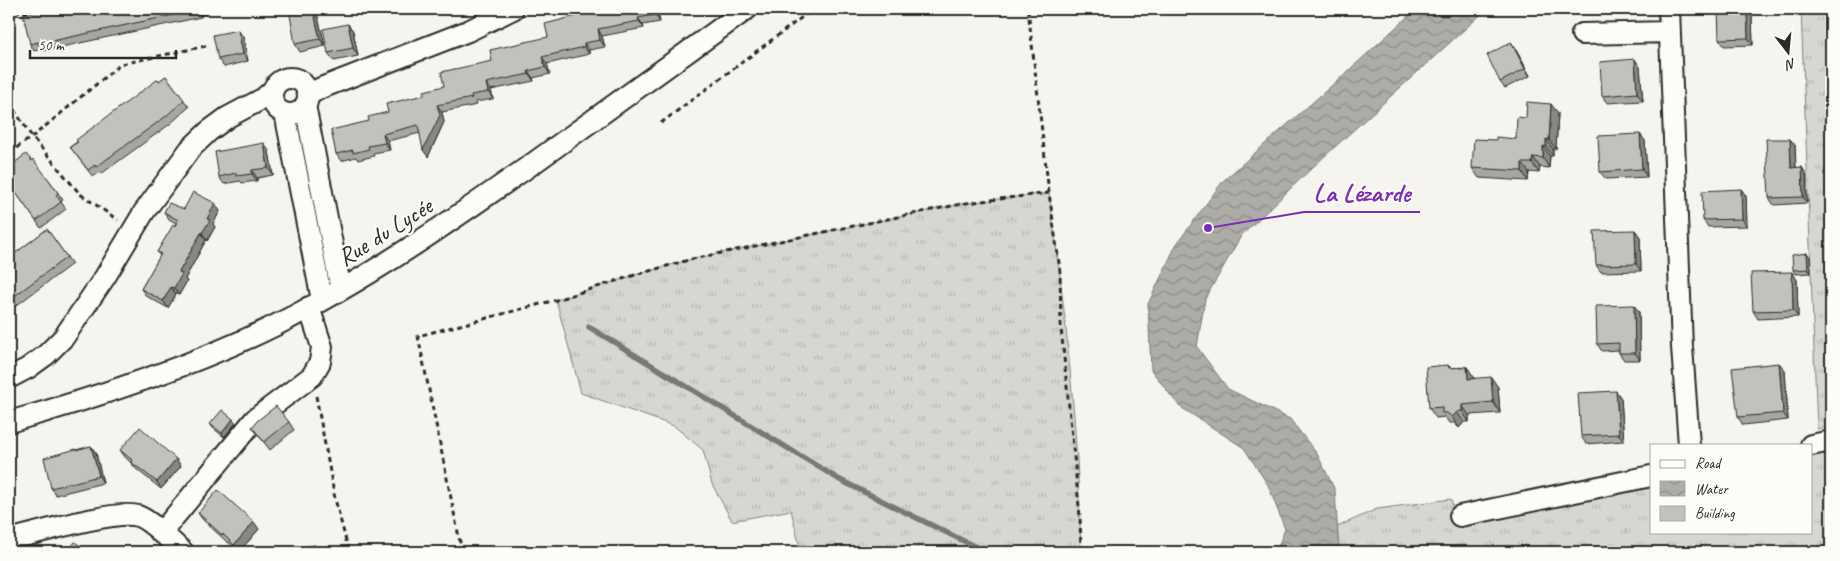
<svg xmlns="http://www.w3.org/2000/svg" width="1840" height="561" font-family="Caveat,sans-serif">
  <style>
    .grass { fill: url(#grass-tufts); stroke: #81807e }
    .water { fill: url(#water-waves); stroke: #797877 }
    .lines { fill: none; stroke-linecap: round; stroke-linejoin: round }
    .stream { stroke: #797877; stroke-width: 5.5 }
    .minor-casing { stroke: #2b2b2b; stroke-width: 24 }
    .path { stroke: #2b2b2b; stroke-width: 3; stroke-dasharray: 5 4; stroke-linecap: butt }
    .minor { stroke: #fdfcf7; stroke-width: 20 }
    .wall { fill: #a7a6a3; stroke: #2b2b2b }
    .shaded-wall { fill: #888785; stroke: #2b2b2b }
    .building { fill: #c2c1be; stroke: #2b2b2b }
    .labels { text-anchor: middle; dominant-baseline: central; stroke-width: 4.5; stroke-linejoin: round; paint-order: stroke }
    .street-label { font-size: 25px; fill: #2b2b2b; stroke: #fdfcf7 }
    .leader { fill: none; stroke: #7b2cbf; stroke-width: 2 }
    .callout-dot { fill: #7b2cbf; stroke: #fdfcf7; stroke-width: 2 }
    .callout-label { font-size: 26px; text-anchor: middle; font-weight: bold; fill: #7b2cbf; stroke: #fdfcf7; stroke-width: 4.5; stroke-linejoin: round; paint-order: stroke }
  </style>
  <defs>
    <pattern id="grass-tufts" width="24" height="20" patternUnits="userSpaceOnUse" patternTransform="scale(1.25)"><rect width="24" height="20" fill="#d7d6d2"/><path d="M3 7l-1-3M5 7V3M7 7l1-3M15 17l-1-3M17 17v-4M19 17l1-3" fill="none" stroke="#b9b8b4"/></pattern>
    <pattern id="water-waves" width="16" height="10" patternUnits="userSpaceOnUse" patternTransform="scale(1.25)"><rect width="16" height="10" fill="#adaca9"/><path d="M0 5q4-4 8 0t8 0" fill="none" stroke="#8d8c8a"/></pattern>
  </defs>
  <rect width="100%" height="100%" fill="#f5f4ef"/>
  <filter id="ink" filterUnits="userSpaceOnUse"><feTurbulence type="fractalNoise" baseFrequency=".02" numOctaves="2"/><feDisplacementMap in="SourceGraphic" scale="10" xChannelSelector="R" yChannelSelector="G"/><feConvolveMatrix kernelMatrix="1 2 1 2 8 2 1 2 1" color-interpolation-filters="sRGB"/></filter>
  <g filter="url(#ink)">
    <path class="grass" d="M 1801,9 L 1831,9 L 1831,426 L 1817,429 Z
      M 1049,193 C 1066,312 1078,432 1081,552 L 801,552 L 791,510 L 732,521 L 712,484 L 703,450 L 674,426 L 581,393 L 556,300 L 635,275 L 692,259 L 966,203 Z
      M 1831,449 L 1831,552 L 1339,552 L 1337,527 L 1377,509 L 1451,499 L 1457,523 L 1651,485 L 1651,532 L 1811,532 L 1811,453 Z"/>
    <path class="water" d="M 1416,9 L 1487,9 L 1315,165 L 1241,236 L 1205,299 L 1197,347 L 1228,389 L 1290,419 L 1317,454 L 1335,490 L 1339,552 L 1276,552 L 1285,529 L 1268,485 L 1244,448 L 1179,406 L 1151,370 L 1148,304 L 1176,245 L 1223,181 L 1346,73 Z"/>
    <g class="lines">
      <path class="stream" d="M 589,327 L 840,480 L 986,552
        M 1199,552 L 1219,549 L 1227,552"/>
      <g class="minor-casing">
        <path id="minor" d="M 1669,9 L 1682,347 L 1689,445
          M 1582,34 L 1670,32
          M272 96a18 18 0 1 1 36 0a18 18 0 1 1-36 0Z
          M 308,95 L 321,88 L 468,31 L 513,9
          M 305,105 L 341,290
          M 285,113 L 322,300
          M 9,378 L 28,368 L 46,355 L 64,337 L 105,277 L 144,212 L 190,149 L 209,131 L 228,117 L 264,98 L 273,90
          M 9,422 C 98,397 191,367 274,326 C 367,280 451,221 535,162 C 606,111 677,60 747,9
          M 1811,445 L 1831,441
          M 1460,516 L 1651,476
          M 161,533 L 255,419 L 312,376 L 320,362 L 322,347 L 309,307
          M 9,540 C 34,534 116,509 138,516 C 150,520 173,543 183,552"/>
      </g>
      <path class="path" d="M 16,9 L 20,13 L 42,9
        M 1028,9 L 1049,193 L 1060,270 L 1061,328 L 1080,516 L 1081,552
        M 9,102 L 32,137 L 80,194 L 118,220
        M 661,123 L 813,9
        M 9,153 L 32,137 L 121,64 L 206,46
        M 316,396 L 335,499 L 349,552
        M 462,552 L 418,336 L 556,300 L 635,275 L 692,259 L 966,203 L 1049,193"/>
      <use href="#minor" class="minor"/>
    </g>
    <path class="wall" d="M 39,9 L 208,9 L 209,13 L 201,15 L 201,17 L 43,51 L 42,49 L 34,51 L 30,44 L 32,13 Z
      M 316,9 L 325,46 L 300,52 L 295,44 Z
      M 603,9 L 657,9 L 660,22 L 643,25 L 644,28 L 602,36 L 605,47 L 589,50 L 589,54 L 547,64 L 550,74 L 533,78 L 534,81 L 491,90 L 493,99 L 476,102 L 477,105 L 442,112 L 444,122 L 428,157 L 420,133 L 388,141 L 390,150 L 373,153 L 374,156 L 358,160 L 356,157 L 341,161 L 336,154 L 369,121 L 444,86 L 492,61 L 548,37 Z
      M 1747,9 L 1752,16 L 1753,45 L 1724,46 L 1719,39 Z
      M 348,24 L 353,31 L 358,56 L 334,61 L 328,53 Z
      M 9,28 L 15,37 L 9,41 Z
      M 238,30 L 243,37 L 248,61 L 224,67 L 218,59 Z
      M 1516,49 L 1530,76 L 1505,88 L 1500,82 Z
      M 1640,67 L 1643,101 L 1607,103 L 1602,96 Z
      M 166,76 L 189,107 L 170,124 L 101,174 L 100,172 L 93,177 L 70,147 Z
      M 1558,113 L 1556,149 L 1553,149 L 1553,156 L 1550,156 L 1549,168 L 1540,167 L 1539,173 L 1529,172 L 1528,181 L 1479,178 L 1472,168 L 1496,140 L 1516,139 L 1526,118 Z
      M 1640,134 L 1645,141 L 1647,177 L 1606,179 L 1600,172 Z
      M 1790,139 L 1795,145 L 1796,168 L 1802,167 L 1806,174 L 1807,203 L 1774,205 L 1769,198 Z
      M 269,151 L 273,175 L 257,178 L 257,181 L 242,183 L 240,181 L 224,184 L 219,177 Z
      M 32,161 L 49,180 L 63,200 L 61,202 L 66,209 L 41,228 L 9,183 Z
      M 1741,189 L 1746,196 L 1747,226 L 1708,227 L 1703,220 Z
      M 184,209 L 220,211 L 213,224 L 215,227 L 207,241 L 206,240 L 185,279 L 187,281 L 179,295 L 176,294 L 168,308 L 146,296 L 141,289 L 160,256 L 157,252 L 176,223 L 169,219 L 164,212 Z
      M 47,229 L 72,264 L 9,311 L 9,258 Z
      M 1635,230 L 1640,237 L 1641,271 L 1601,272 L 1596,265 Z
      M 1810,257 L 1811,273 L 1796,274 L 1793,270 Z
      M 1792,272 L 1797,280 L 1798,317 L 1758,319 L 1753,311 Z
      M 1639,312 L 1640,360 L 1624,360 L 1619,353 L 1619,350 L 1602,351 L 1597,344 Z
      M 1779,363 L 1785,370 L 1788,420 L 1743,425 L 1738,417 Z
      M 1448,365 L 1451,368 L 1467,367 L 1474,378 L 1498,387 L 1500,413 L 1469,415 L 1469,422 L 1464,422 L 1459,428 L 1454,423 L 1449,423 L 1445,417 L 1436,418 L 1429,408 Z
      M 1621,398 L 1624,441 L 1586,444 L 1581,436 Z
      M 289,422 L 294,430 L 270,450 L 252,427 Z
      M 236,423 L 224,437 L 213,428 L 210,424 Z
      M 91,446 L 96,453 L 103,483 L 56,495 L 51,488 L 76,449 L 77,450 Z
      M 120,450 L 176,459 L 181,466 L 161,489 L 136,469 L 132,464 L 125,457 Z
      M 198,513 L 259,529 L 239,552 L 228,542 L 227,542 L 203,520 Z"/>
    <path class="shaded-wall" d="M 196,9 L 201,15 L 201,17 L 196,10 Z
      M 313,9 L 316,9 L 325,46 L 320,39 Z
      M 653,9 L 657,9 L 660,22 L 655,15 Z
      M 1747,9 L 1752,16 L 1753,45 L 1748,38 Z
      M 638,18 L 643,25 L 644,28 L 639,21 Z
      M 348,24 L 353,31 L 358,56 L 353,48 Z
      M 598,29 L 602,36 L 605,47 L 600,40 Z
      M 238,30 L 243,37 L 248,61 L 243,54 Z
      M 1511,42 L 1516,49 L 1530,76 L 1525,69 Z
      M 584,43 L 589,50 L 589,54 L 584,47 Z
      M 542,57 L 547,64 L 550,74 L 545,67 Z
      M 1635,59 L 1640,67 L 1643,101 L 1637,93 Z
      M 528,71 L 533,78 L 534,81 L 529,74 Z
      M 486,83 L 491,90 L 493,99 L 488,92 Z
      M 1551,104 L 1558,113 L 1556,149 L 1549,140 Z
      M 437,105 L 442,112 L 444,122 L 428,157 L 423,150 Z
      M 383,134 L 388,141 L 390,150 L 385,143 Z
      M 1640,134 L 1645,141 L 1647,177 L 1642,169 Z
      M 1546,139 L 1553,149 L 1553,156 L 1546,147 Z
      M 1790,139 L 1795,145 L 1796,174 L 1791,168 Z
      M 264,143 L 269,151 L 273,175 L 268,168 Z
      M 1543,146 L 1550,156 L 1549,168 L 1543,158 Z
      M 1533,157 L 1540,167 L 1539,173 L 1532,163 Z
      M 1522,163 L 1529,172 L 1528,181 L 1522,171 Z
      M 1802,167 L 1806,174 L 1807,203 L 1803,197 Z
      M 252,170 L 257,178 L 257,181 L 252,174 Z
      M 1741,189 L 1746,196 L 1747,226 L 1742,219 Z
      M 215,203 L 220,211 L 213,224 L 215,227 L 207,241 L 202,233 L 207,219 Z
      M 1635,230 L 1640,237 L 1641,271 L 1636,264 Z
      M 201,233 L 206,240 L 185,279 L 187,281 L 179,295 L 174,288 L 179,272 Z
      M 1807,253 L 1810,257 L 1811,273 L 1808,269 Z
      M 1792,272 L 1797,280 L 1798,317 L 1793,310 Z
      M 171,287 L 176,294 L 168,308 L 163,301 Z
      M 1634,305 L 1639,312 L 1640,360 L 1635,353 Z
      M 1779,363 L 1785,370 L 1788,420 L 1783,413 Z
      M 1467,367 L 1474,377 L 1475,389 L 1468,379 Z
      M 1491,377 L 1498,387 L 1500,413 L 1493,402 Z
      M 1616,391 L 1621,398 L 1624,441 L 1619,434 Z
      M 1462,405 L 1469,415 L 1469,422 L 1462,411 Z
      M 1457,412 L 1464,422 L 1459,428 L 1452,417 Z
      M 233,419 L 236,423 L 224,437 L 222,433 Z
      M 91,446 L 96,453 L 103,483 L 99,476 Z
      M 176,459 L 181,466 L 161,489 L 157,482 Z
      M 254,522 L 259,529 L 239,552 L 234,545 Z
      M 315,545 L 320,552 L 317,552 Z"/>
    <path class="building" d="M 39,9 L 196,9 L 196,10 L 38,44 L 38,42 L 30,44 L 23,14 L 32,13 L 31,10 Z
      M 289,9 L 313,9 L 320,39 L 295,44 Z
      M 603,9 L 653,9 L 655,15 L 638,18 L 639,21 L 598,29 L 600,40 L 584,43 L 584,47 L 542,57 L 545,67 L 528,71 L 529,74 L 486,83 L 488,92 L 471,95 L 472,98 L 437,105 L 440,115 L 423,150 L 418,125 L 383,134 L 385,143 L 368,146 L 369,149 L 353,153 L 353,150 L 336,154 L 331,130 L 369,121 L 368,117 L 388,112 L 386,104 L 424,95 L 424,91 L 444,86 L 441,72 L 492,61 L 490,50 L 548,37 L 545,24 Z
      M 1747,9 L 1748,38 L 1719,39 L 1718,10 Z
      M 348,24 L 353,48 L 328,53 L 323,29 Z
      M 238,30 L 243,54 L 218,59 L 213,35 Z
      M 1511,42 L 1525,69 L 1500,82 L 1487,55 Z
      M 1635,59 L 1637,93 L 1602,96 L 1600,62 Z
      M 166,76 L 184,100 L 165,117 L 96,167 L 95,165 L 88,170 L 70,147 L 78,142 L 76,140 L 158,79 L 159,81 Z
      M 1527,102 L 1551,104 L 1549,140 L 1546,139 L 1546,147 L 1543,146 L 1543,158 L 1533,157 L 1532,163 L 1522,163 L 1522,171 L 1472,168 L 1474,139 L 1496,140 L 1496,137 L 1516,139 L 1517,117 L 1526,118 Z
      M 1640,134 L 1642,169 L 1600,172 L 1598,136 Z
      M 1766,139 L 1790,139 L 1791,168 L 1802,167 L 1803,197 L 1769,198 Z
      M 264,143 L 268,168 L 252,170 L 252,174 L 236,176 L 236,173 L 219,177 L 215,152 Z
      M 26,154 L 32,161 L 33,159 L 49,180 L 58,193 L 56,195 L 61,202 L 36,221 L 9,183 L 9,167 Z
      M 1741,189 L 1742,219 L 1703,220 L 1702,191 Z
      M 193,192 L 215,203 L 207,219 L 210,220 L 202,233 L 201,233 L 179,272 L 182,274 L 174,288 L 171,287 L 163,301 L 141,289 L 161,254 L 157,252 L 173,225 L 175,226 L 178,220 L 164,212 L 169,203 L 184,209 Z
      M 47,229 L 67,257 L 9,300 L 9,258 Z
      M 1635,230 L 1636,264 L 1596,265 L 1594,231 Z
      M 1807,253 L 1808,269 L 1793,270 L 1792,255 Z
      M 1792,272 L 1793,310 L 1753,311 L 1751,273 Z
      M 1634,305 L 1635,353 L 1619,353 L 1619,343 L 1597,344 L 1596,306 Z
      M 1779,363 L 1783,413 L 1738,417 L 1732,368 Z
      M 1448,365 L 1449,368 L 1467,367 L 1468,379 L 1491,377 L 1493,402 L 1462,405 L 1462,411 L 1457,412 L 1452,417 L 1447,413 L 1442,413 L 1442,407 L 1429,408 L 1426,367 Z
      M 1616,391 L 1619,434 L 1581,436 L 1578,393 Z
      M 276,406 L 289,422 L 264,442 L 252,427 L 258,420 Z
      M 222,410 L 233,419 L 222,433 L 210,424 Z
      M 140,427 L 176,459 L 157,482 L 131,462 L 132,460 L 120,450 Z
      M 91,446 L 99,476 L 51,488 L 44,458 L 76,449 L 76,450 Z
      M 218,490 L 254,522 L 234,545 L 223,534 L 222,535 L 198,513 Z
      M 75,542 L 89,552 L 67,552 Z
      M 315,545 L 317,552 L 289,552 L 288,549 Z"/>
  </g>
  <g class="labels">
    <g class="street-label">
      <text transform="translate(385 232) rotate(-32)">Rue du Lycée</text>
    </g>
  </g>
  <path class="leader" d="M1208 228L1304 212H1420"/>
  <circle class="callout-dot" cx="1208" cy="228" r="5"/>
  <g class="callout-label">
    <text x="1362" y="201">La Lézarde</text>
  </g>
  <rect width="1840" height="561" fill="none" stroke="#fdfcf7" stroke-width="30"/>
  <rect x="15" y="15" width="1810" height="531" fill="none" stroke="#2b2b2b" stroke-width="2" filter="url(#ink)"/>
  <rect x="1650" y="444" width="162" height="90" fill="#fdfcf7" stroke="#a9a8a5"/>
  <rect x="1660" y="460" width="25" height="8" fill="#fdfcf7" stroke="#a9a8a5"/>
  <text x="1695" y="468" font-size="15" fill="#2b2b2b">Road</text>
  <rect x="1660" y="481" width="25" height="15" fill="url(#water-waves)" stroke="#a9a8a5"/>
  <text x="1695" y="494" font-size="15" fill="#2b2b2b">Water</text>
  <rect x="1660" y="506" width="25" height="15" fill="#c2c1be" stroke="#a9a8a5"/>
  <text x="1695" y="518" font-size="15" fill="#2b2b2b">Building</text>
  <g transform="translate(1788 52) rotate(164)" stroke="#fdfcf7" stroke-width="4" paint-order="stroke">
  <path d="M0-4L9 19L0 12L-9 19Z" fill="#2b2b2b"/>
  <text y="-8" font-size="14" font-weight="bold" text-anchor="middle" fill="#2b2b2b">N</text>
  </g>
  <path d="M30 50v8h146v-8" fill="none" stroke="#2b2b2b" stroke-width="2.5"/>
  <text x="38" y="50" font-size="15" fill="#2b2b2b" stroke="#fdfcf7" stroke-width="4" paint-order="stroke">50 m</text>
</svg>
